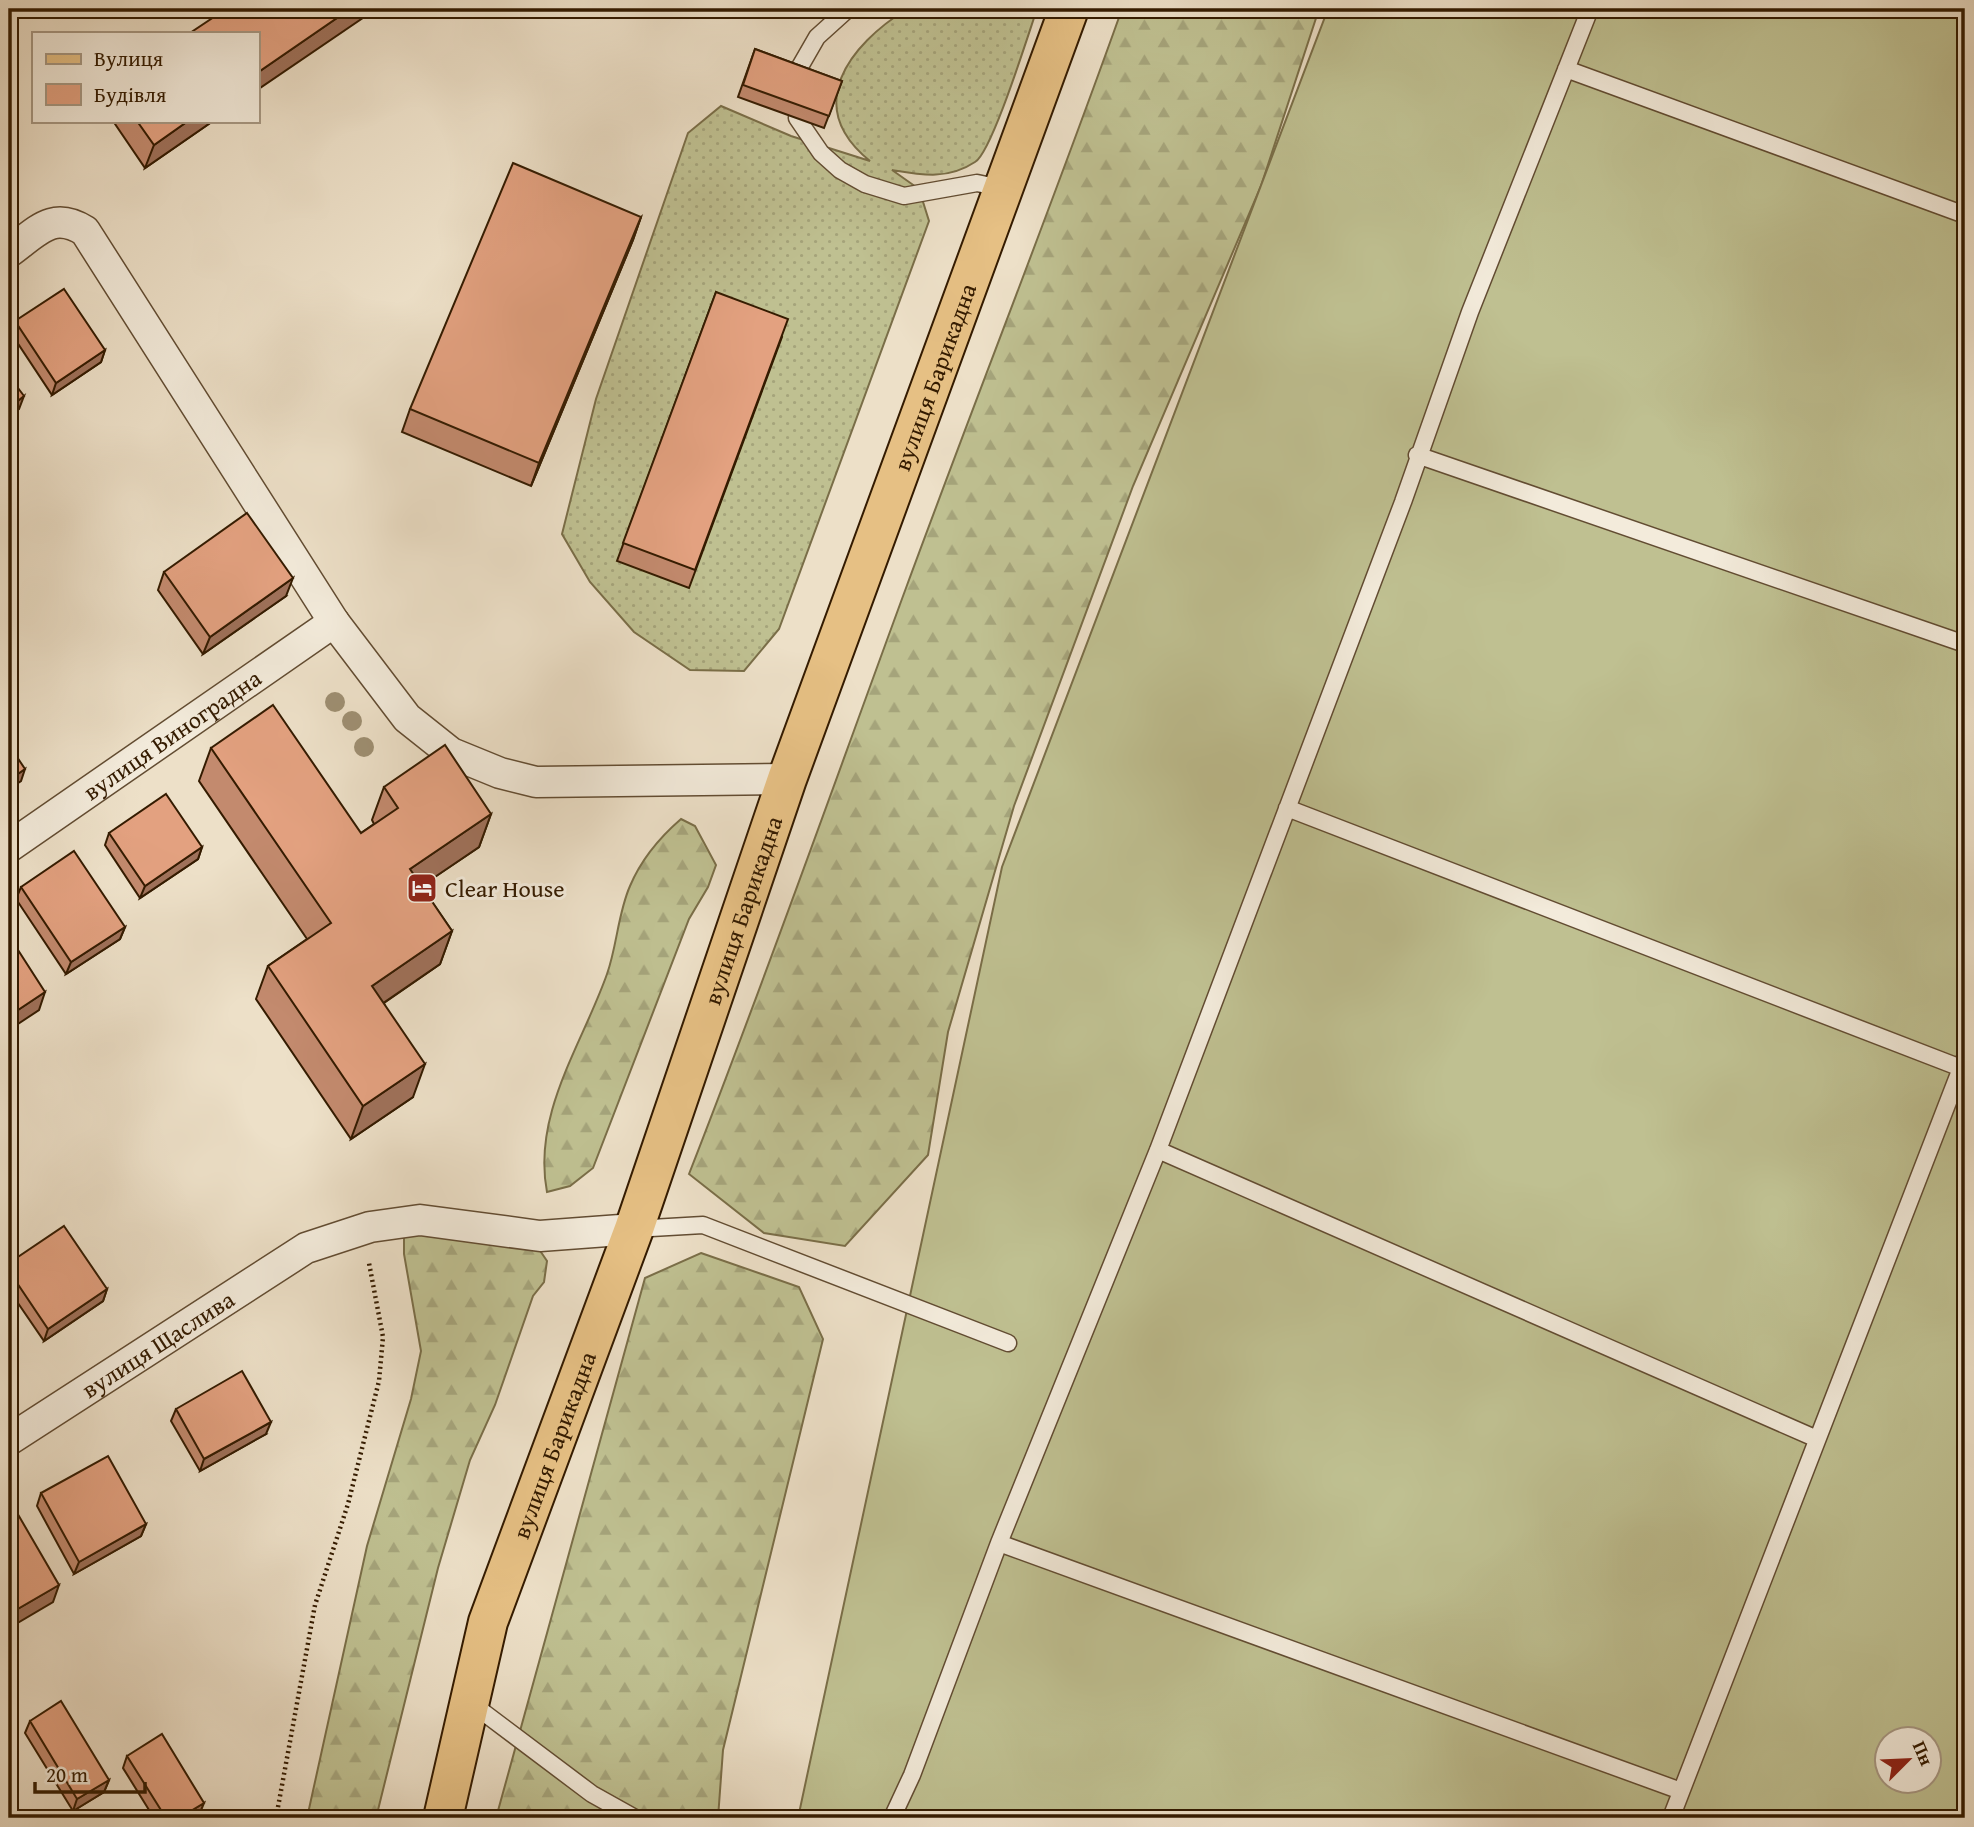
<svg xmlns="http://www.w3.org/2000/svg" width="1974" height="1827" font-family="'Gentium Book Plus',serif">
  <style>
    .grass { fill: url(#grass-dots); stroke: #7a6e48; stroke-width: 2 }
    .forest { fill: url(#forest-firs); stroke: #7a6e48; stroke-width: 2 }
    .garden { fill: #bfc091; stroke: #7a6e48; stroke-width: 2; fill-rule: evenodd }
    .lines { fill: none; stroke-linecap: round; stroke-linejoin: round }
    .lane-casing { stroke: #624c32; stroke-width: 19 }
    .street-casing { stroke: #624c32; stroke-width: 33 }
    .primary-casing { stroke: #341b00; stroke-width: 42 }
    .path { stroke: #341b00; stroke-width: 4.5; stroke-dasharray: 2 3.5; stroke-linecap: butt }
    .lane { stroke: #f3ebdb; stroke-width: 16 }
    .street { stroke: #f3ebdb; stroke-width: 30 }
    .primary { stroke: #e6c084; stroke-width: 38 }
    .tree { fill: #9e8f72 }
    .wall { fill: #c38a6e; stroke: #341b00; stroke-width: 2 }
    .shaded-wall { fill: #9f715a; stroke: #341b00; stroke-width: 2 }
    .building { fill: #e3a180; stroke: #341b00; stroke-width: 2 }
    .labels { text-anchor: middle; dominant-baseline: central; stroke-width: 6; stroke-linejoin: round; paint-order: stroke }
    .street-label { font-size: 24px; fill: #341b00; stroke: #f3ebdb }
    .poi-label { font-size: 24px; fill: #341b00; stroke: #f3ebdb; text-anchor: start }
  </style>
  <defs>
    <pattern id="grass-dots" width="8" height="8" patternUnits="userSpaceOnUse" patternTransform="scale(1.75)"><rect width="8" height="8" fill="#bfc091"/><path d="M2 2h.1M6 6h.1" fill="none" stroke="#a5a47b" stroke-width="1.8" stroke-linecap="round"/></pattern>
    <pattern id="forest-firs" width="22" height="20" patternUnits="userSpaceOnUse" patternTransform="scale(1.75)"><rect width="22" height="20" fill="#bfc091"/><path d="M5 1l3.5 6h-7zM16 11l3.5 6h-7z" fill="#a5a47b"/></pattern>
  </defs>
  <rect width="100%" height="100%" fill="#ede0c8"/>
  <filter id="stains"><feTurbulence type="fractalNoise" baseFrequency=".00286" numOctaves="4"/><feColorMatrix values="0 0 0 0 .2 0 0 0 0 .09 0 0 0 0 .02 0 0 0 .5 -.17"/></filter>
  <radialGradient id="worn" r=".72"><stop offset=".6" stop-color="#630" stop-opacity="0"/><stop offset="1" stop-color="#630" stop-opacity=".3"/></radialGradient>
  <path class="grass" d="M 907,9 L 1037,9 C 1028,35 992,152 975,162 C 948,180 922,175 892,170 L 919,189 L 929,221 L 779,629 L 744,671 L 690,670 L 634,632 L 590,582 L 562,534 L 596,399 L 688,133 L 721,106 L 791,136 L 870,161 C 802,106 849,45 907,9 Z"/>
  <path class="forest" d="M 1122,9 L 1319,9 L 1261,186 L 1133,486 L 1014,806 L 948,1032 L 928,1155 L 845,1246 L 764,1233 L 689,1174 C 765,980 834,784 906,588 C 977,395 1053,203 1122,9 Z
    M 681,819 L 695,826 L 716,865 L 708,887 L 689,919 L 593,1168 L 570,1186 L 547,1192 C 532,1114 582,1045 607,974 C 617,946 618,913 630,886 C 641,860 659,838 681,819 Z
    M 404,1227 L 528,1233 L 547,1261 L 544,1282 L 533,1296 L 495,1405 L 470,1460 L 438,1568 L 376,1818 L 307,1818 L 367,1546 L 411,1399 L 421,1351 L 404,1254 Z
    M 701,1253 L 799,1287 L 823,1339 L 723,1750 L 718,1818 L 496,1818 L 645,1278 Z"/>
  <path class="garden" d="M 1328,9 L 1965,9 L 1965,1818 L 798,1818 L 1002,867 ZM 1886,1740 L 1928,1740 L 1928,1782 L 1886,1782 Z"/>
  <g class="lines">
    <g class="lane-casing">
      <path id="lane" d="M 1566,69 L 1965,215
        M 794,77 L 817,37 L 848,9
        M 797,118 L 821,153 L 840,170 L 865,184 L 904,196 L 977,183 L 1001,188
        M 1417,455 L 1965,644
        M 1287,808 L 1961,1068
        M 1158,1150 L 1817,1439
        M 634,1229 L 703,1225 L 1008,1343
        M 999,1543 L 1681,1791
        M 471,1703 L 592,1794 L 635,1818
        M 892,1818 L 912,1775 L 999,1543 L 1158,1150 L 1403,502 L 1470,312 L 1590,9
        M 1671,1818 L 1965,1058"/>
    </g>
    <g class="street-casing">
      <g id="street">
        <path d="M 9,252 C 37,232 52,210 85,231 L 334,622 L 407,718 L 451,753 L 500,773 L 536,782 L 787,779"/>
        <path id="s1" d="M 9,847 L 334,622"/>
        <path id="s2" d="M 9,1440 L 306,1248 L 370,1227 L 420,1220 L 540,1236 L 634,1229"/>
      </g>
    </g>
    <g class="primary-casing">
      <g id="primary">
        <path id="s3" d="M 443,1818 L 488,1622 L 634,1229 L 787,779 L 1069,9"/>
      </g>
    </g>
    <path class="path" d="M 276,1818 L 315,1605 L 348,1504 L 379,1381 L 383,1337 L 369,1263"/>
    <use href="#lane" class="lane"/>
    <use href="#street" class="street"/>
    <use href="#primary" class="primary"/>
  </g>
  <g class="tree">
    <circle cx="335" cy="702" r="10"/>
    <circle cx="352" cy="721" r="10"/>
    <circle cx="364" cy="747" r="10"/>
  </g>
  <path class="wall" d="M 755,49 L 842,81 L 824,128 L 738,97 Z
    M 113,121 L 213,121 L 145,168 Z
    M 641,217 L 633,240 L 531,486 L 402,432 L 410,409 Z
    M 716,292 L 782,337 L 689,588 L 617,561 Z
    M 15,321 L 105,350 L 101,362 L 52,395 L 11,333 Z
    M 164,572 L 286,596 L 203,654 L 158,590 Z
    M 211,748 L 361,833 L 374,824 L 372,820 L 384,787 L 491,814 L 479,847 L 421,886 L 452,931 L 440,964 L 384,1003 L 413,1097 L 351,1139 L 256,999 L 268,966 L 307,939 L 199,781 Z
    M 109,833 L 202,847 L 198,859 L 140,898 L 105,845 Z
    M 21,887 L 125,927 L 120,939 L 66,974 L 16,899 Z
    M 9,1263 L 107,1289 L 103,1301 L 44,1341 L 9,1290 Z
    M 176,1409 L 266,1434 L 200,1471 L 171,1421 Z
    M 41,1493 L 146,1524 L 141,1536 L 74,1574 L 37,1506 Z
    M 30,1721 L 109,1780 L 104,1792 L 73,1811 L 25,1733 Z
    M 127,1756 L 199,1815 L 195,1818 L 154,1818 L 123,1768 Z"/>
  <path class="shaded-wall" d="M 350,9 L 376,9 L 257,90 L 257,73 Z
    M 188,121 L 213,121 L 145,168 L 154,145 Z
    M 641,217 L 633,240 L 531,486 L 539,463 Z
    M 105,350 L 101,362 L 52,395 L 56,383 Z
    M 24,396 L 19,409 L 9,416 L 9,408 Z
    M 293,578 L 286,596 L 203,654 L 210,637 Z
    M 25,769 L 21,781 L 9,789 L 9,780 Z
    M 491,814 L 479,847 L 398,902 L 410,869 Z
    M 202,847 L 198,859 L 140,898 L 145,886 Z
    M 125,927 L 120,939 L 66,974 L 71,962 Z
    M 452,931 L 440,964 L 360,1019 L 372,986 Z
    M 45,992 L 39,1010 L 9,1030 L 9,1016 Z
    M 425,1064 L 413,1097 L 351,1139 L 363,1106 Z
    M 107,1289 L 103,1301 L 44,1341 L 48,1329 Z
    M 271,1422 L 266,1434 L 200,1471 L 204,1459 Z
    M 146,1524 L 141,1536 L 74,1574 L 79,1562 Z
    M 59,1585 L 53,1602 L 9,1628 L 9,1614 Z
    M 109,1780 L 104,1792 L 73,1811 L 77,1799 Z
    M 204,1803 L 199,1815 L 195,1818 L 179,1818 Z"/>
  <path class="building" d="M 226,9 L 350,9 L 257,73 L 257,33 L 190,33 Z
    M 755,49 L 842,81 L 829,116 L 743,85 Z
    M 137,121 L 188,121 L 154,145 Z
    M 513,163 L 641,217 L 539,463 L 410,409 Z
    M 64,289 L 105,350 L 56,383 L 15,321 Z
    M 716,292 L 788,319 L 695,570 L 623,543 Z
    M 9,376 L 24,396 L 9,408 Z
    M 247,513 L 293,578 L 210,637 L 164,572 Z
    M 273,705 L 361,833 L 398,808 L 384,787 L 445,745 L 491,814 L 410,869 L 452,931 L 372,986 L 425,1064 L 363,1106 L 268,966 L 331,923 L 211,748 Z
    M 9,745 L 25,769 L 9,780 Z
    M 166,794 L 202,847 L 145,886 L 109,833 Z
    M 74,851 L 125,927 L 71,962 L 21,887 Z
    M 9,936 L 45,992 L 9,1016 Z
    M 64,1226 L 107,1289 L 48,1329 L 9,1271 L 9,1263 Z
    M 242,1371 L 271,1422 L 204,1459 L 176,1409 Z
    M 108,1456 L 146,1524 L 79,1562 L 41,1493 Z
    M 16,1511 L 59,1585 L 9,1614 L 9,1515 Z
    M 61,1701 L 109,1780 L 77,1799 L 30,1721 Z
    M 162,1734 L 204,1803 L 179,1818 L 166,1818 L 127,1756 Z"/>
  <defs>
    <g id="hotel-square" transform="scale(1.575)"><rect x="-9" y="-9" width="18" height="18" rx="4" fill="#8f2418" stroke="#f3ebdb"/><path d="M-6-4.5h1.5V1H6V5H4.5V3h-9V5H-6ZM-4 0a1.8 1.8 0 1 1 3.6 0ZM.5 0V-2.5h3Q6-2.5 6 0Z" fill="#fff"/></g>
  </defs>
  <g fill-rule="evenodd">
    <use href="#hotel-square" x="422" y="888"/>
  </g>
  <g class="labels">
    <g class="street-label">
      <text stroke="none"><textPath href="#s3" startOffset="1524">вулиця Барикадна</textPath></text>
      <text stroke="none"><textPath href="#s1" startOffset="198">вулиця Виноградна</textPath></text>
      <text stroke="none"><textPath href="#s3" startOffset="957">вулиця Барикадна</textPath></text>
      <text stroke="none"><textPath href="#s2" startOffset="177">вулиця Щаслива</textPath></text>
      <text stroke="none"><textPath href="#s3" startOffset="390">вулиця Барикадна</textPath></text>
    </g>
    <g class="poi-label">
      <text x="445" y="888">Clear House</text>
    </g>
  </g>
  <rect width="1974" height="1827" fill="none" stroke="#ede0c8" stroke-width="35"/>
  <rect x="10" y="10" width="1953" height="1806" fill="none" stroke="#341b00" stroke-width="3.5"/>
  <rect x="18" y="18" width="1939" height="1792" fill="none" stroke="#341b00" stroke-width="2"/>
  <rect x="32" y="32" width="228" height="91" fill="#f3ebdb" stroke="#a79883" stroke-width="2"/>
  <rect x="46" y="54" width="35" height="10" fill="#e6c084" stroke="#a79883" stroke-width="2"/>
  <text x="94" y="66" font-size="21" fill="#341b00">Вулиця</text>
  <rect x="46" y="84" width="35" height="21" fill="#e3a180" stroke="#a79883" stroke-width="2"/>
  <text x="94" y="102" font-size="21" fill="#341b00">Будівля</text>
  <g transform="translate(1908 1760) rotate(66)"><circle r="33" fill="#f3ebdb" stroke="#a79883" stroke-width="2"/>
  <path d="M0-5L12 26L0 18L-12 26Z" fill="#8f2418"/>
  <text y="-10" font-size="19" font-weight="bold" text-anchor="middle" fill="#341b00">Пн</text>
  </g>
  <path d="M35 1782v10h110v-10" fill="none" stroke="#341b00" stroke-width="3.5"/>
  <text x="46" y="1782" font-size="21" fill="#341b00" stroke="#f3ebdb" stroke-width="5" paint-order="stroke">20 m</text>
  <rect width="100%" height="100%" filter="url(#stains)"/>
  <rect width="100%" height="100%" fill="url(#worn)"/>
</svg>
